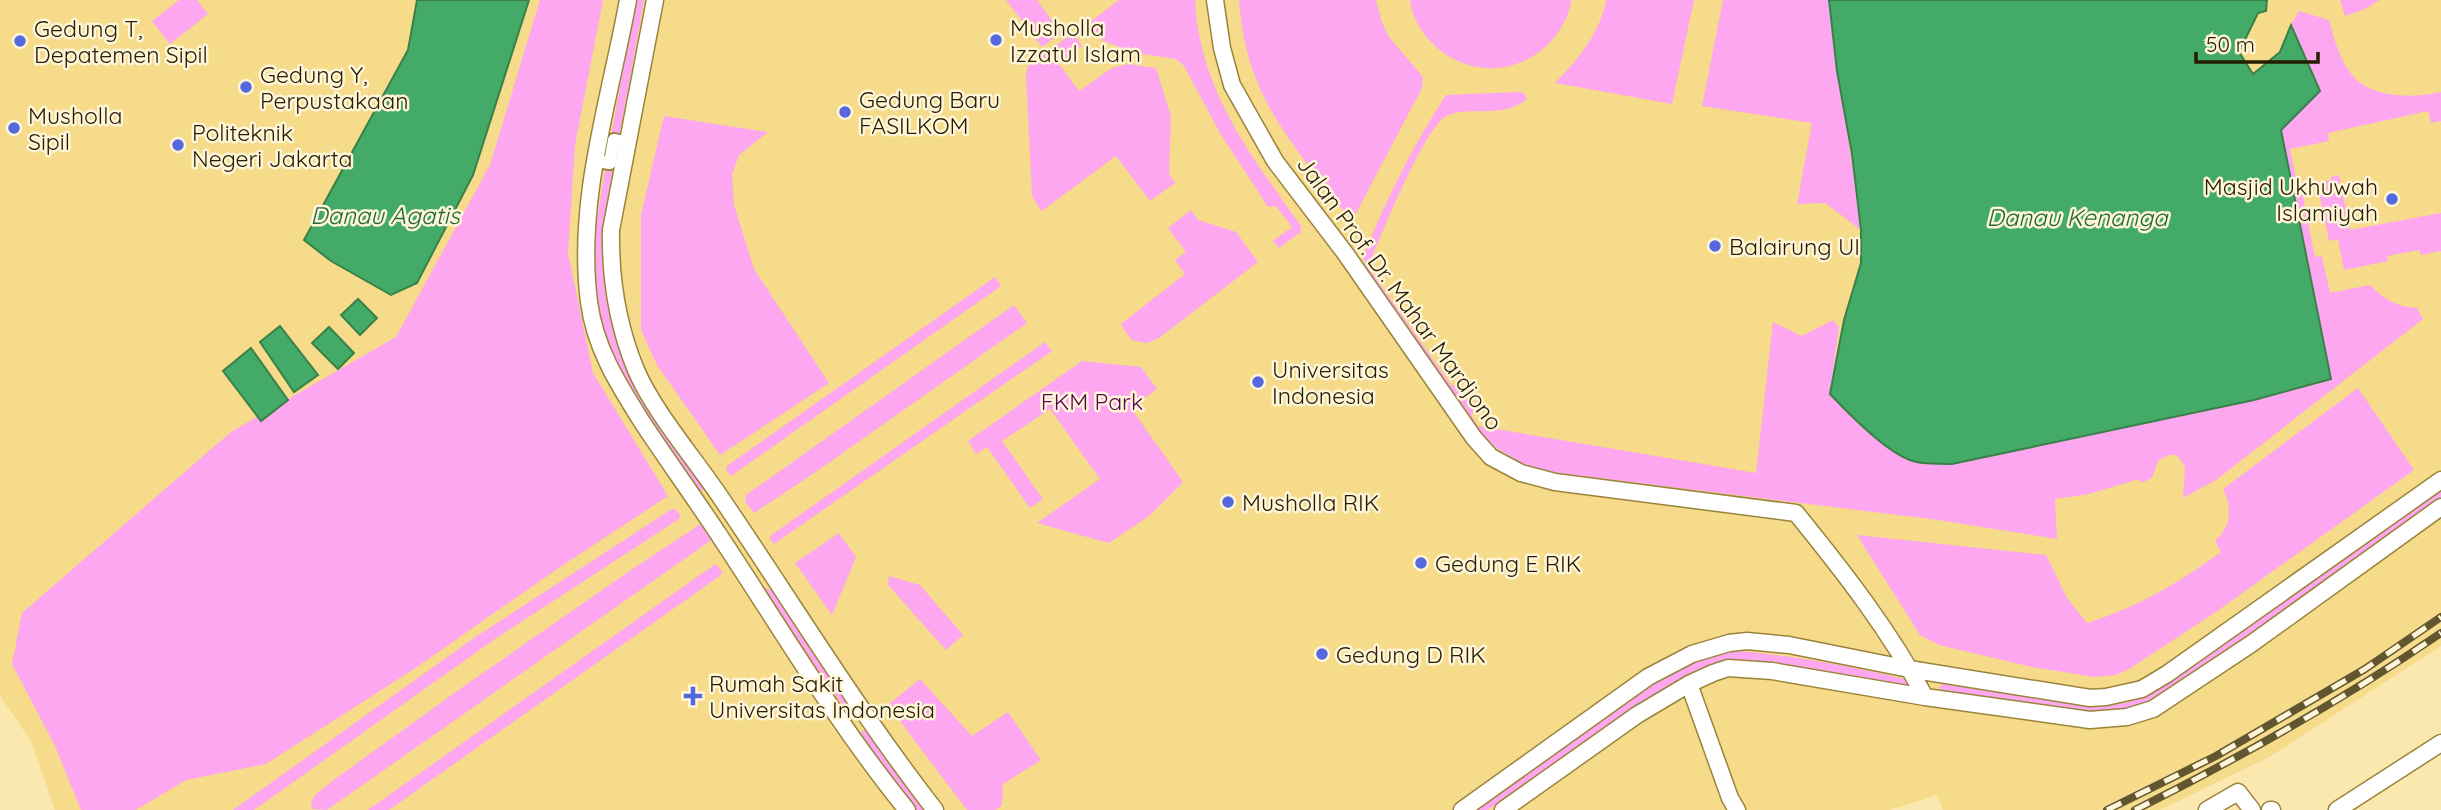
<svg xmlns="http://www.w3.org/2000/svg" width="2441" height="810" font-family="Quicksand,sans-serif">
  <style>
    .built { fill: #f5db8a }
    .green { fill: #fda7f0 }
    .water { fill: #43aa68; stroke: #3a8049; stroke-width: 2 }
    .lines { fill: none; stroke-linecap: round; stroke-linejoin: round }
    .pedestrian-casing { stroke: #9a843c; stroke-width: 16 }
    .minor-casing { stroke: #9a843c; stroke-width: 19 }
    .pedestrian { stroke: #fff; stroke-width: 12 }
    .minor { stroke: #fff; stroke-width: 16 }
    .rail-casing { stroke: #625631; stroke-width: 8 }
    .rail { stroke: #fff6da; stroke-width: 5; stroke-dasharray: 16; stroke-linecap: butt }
    .poi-dot { fill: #5568de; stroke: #fff6da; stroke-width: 2.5 }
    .labels { text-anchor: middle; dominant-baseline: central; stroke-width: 5; stroke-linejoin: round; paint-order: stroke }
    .poi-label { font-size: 23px; fill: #261d00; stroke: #fff6da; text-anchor: start }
    .street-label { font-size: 23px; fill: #261d00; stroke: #fff6da }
    .park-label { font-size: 23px; fill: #54064e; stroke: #fff6da }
    .water-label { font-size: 24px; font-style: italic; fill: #21683b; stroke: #fff6da }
  </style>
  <rect width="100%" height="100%" fill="#fbe8af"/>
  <path class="built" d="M 0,0 L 2441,0 L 2441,646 L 2269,757 L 2160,810 L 1943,810 L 1937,795 L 1890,810 L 55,810 L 31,741 L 0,696 Z"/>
  <path class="green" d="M 179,0 L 197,0 L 208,14 L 170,44 L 152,21 Z
    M 540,0 L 603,0 L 575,145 L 568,253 L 593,373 L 668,496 L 557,569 L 414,669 L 266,764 L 186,780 L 136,810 L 81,810 L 55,746 L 12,664 L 22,613 L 231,432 L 396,337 L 490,165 Z
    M 635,0 L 644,0 C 636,45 628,91 619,136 C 604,214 591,274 621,351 C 639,400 675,446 704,488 L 699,493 C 644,419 586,338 593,241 Z
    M 1006,0 L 1037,0 L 1061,33 L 1042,47 Z
    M 1119,0 L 1195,0 C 1199,89 1251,156 1301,226 L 1301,232 L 1279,248 L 1273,241 L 1292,227 L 1276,206 L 1268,207 L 1220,133 L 1184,66 L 1176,59 L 1137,53 L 1103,41 L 1089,23 Z
    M 1239,0 L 1376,0 L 1381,20 L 1389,37 L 1423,77 L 1422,88 L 1353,219 L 1346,214 C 1314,172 1276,129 1256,79 C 1246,55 1241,26 1239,0 Z
    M 1410,0 L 1571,0 C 1570,14 1562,28 1553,39 C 1520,77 1466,78 1431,42 C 1420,31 1412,16 1410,0 Z
    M 1606,0 L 1694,0 L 1672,104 L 1555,83 C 1578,59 1600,34 1606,0 Z
    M 1723,0 L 1829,0 C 1837,77 1852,153 1861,230 L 1825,203 L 1797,204 L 1812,123 L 1702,106 Z
    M 2340,0 L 2380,0 L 2363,10 L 2345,16 Z
    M 2299,11 L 2329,20 C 2334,39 2340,61 2353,76 C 2372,99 2415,98 2441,92 L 2441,121 L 2431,123 L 2428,111 L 2328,133 L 2329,141 L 2290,149 L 2298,187 L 2301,187 L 2315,257 L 2322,256 L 2330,293 L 2370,285 C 2384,299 2396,307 2417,308 L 2423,319 L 2216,480 L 2183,498 L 2185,467 L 2177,455 L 2168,455 L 2158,461 L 2152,478 L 2141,483 L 2139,479 L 2089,494 L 2055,499 L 2057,539 L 1938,520 L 1558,473 L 1526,466 L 1482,439 L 1443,385 L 1367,270 L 1363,257 C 1385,202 1413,145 1446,95 L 1519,92 L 1524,93 L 1527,99 C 1503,119 1473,106 1448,115 C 1425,124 1379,241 1368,267 L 1451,385 L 1475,389 L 1472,417 L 1478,426 L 1756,473 L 1773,322 L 1802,336 L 1833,320 L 1839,327 L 1830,394 C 1848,413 1888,454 1913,461 C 1924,465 1940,463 1952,464 L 2254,400 L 2330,379 L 2281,130 L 2320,91 L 2291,25 Z
    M 1073,33 L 1082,46 L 1059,64 L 1079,91 L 1112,68 L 1128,64 L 1156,68 L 1171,116 L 1169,174 L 1175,183 L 1150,201 L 1116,156 L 1043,210 L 1041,211 L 1032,196 L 1026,76 L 1028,66 Z
    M 664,116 L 768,132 L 739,155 L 732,175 L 734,205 L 754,269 L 829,383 L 720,455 L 657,365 L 641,330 L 641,215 Z
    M 2339,175 L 2350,230 L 2441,213 L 2441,251 L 2421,255 L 2419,250 L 2387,256 L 2388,261 L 2344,270 L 2338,239 L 2329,241 L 2317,183 L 2331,180 L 2331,177 Z
    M 1191,210 L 1198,220 L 1236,232 L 1258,262 L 1159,338 L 1147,343 L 1131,340 L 1121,324 L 1185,274 L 1175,260 L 1186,252 L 1168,228 Z
    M 995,277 L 1001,286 L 731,476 L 726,470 L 727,466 Z
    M 1014,305 L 1027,323 L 820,469 L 754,513 L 745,501 L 746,495 Z
    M 1045,342 L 1052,351 L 774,544 L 770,539 L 770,536 Z
    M 1082,361 L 1141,367 L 1157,389 L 1131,408 L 1183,482 L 1149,516 L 1109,543 L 1037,523 L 1100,479 L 1050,409 L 1002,441 L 1043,499 L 1030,508 L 987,447 L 976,454 L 968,441 Z
    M 2358,388 L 2414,470 L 2216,612 L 2129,669 L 2116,675 L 2094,677 L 2032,667 L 1939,645 L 1920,635 L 1857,535 L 2046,555 L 2067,598 L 2087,623 C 2138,607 2177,584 2221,552 L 2215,541 C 2231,527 2233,509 2223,489 Z
    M 2441,490 L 2441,501 L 2177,687 L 2150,702 L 2127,710 L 2090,714 L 1940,690 L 1939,687 L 1944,683 L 2091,706 L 2126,703 L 2147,695 L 2241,632 Z
    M 672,509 L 675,509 L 680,515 L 679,519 L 495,639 L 254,810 L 233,810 L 474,638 Z
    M 702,523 L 713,538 L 710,541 L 327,810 L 312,809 L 311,803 L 316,794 L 335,779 L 460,689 L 631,570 Z
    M 839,533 L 856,557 L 832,615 L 795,563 Z
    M 714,565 L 717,565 L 722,572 L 721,575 L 389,810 L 368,810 Z
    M 889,576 L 920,585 L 963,635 L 946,650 L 888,585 Z
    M 766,588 L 773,591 L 848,700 L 847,706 L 841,703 L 770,601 L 764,591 Z
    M 1736,651 C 1791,655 1855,667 1908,680 L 1911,684 L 1909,687 L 1802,670 L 1761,661 L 1728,660 L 1596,736 L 1488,810 L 1474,810 C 1509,785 1543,760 1578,736 C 1619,707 1686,652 1736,651 Z
    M 920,679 L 972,736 L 1008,712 L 1041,760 L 1003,784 L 1002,805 L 996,810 L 967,810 L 888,705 Z
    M 866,729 L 872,735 L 924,810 L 913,810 L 860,736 L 861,732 Z"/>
  <path class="water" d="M 417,0 L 529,0 L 473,175 L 417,283 L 391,295 L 331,261 L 304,240 L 408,50 Z
    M 1829,0 L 2267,0 L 2266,11 L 2258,13 L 2239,52 L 2253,74 L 2280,52 L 2291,25 L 2320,91 L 2281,130 L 2331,379 L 2254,400 L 1952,464 C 1940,463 1924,465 1913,461 C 1888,454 1848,413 1830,394 L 1844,320 L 1861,263 L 1861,230 L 1852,154 L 1837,71 Z
    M 358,299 L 377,318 L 360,335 L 341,315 Z
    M 280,326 L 318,375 L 294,392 L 260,342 Z
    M 329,327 L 354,353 L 338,369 L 312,343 Z
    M 251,348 L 288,400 L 261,421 L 223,371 Z"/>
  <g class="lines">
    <g class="pedestrian-casing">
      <path id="pedestrian" d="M 595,161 L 610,163 L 614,140 L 629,143"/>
    </g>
    <g class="minor-casing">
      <path id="minor" d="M 628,0 C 610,99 576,200 589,302 C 595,348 618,384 642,422 C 667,460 694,497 719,535 C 780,627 837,724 907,810
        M 655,0 L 611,230 C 610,279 617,324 636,370 C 654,412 695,459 721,498 C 792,602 858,711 935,810
        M 1215,0 L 1222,48 L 1232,85 L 1275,161 L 1345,253 L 1474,438 L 1491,457 L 1521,473 L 1555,482 L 1796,513 C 1843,571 1890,631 1925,697
        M 1689,684 L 1730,798 L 1737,810
        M 1462,810 L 1648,677 L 1692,654 L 1729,643 L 1747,641 L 1789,645 L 1909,669 L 2090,698 L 2106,697 L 2142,689 L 2167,674 L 2441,480
        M 1503,810 L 1637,715 L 1689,684 L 1713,673 L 1728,668 L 1772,671 L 1925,697 L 2090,720 L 2127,717 L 2153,709 L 2251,644 L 2441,507
        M 2207,810 L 2238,792 L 2252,810
        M 2270,810 L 2272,810
        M 2337,810 L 2441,743"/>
    </g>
    <use href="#pedestrian" class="pedestrian"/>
    <use href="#minor" class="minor"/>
    <g class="rail-casing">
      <path id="rail" d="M 2107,810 L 2216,756 L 2365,669 L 2441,617
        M 2135,810 C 2241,757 2343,700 2441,633"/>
    </g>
    <use href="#rail" class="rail"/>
  </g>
  <g class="poi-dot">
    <circle cx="996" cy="40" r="7"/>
    <circle cx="20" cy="41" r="7"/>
    <circle cx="246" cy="87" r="7"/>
    <circle cx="845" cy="112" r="7"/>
    <circle cx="14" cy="128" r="7"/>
    <circle cx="178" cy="145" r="7"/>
    <circle cx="2392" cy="199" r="7"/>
    <circle cx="1715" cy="246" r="7"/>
    <circle cx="1258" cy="382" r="7"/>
    <circle cx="1228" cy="502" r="7"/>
    <circle cx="1421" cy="563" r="7"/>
    <circle cx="1322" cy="654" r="7"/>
    <path d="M689.5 685.5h7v7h7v7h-7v7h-7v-7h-7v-7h7z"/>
  </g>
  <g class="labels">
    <g class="poi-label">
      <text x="1010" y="27">Musholla<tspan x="1010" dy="26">Izzatul Islam</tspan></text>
      <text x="34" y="28">Gedung T,<tspan x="34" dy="26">Depatemen Sipil</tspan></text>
      <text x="260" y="74">Gedung Y,<tspan x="260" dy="26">Perpustakaan</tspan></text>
      <text x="859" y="99">Gedung Baru<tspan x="859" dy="26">FASILKOM</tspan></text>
      <text x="28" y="115">Musholla<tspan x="28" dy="26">Sipil</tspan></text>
      <text x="192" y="132">Politeknik<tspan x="192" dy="26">Negeri Jakarta</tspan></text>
      <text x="2378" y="186" text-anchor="end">Masjid Ukhuwah<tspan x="2378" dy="26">Islamiyah</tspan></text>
      <text x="1729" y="246">Balairung UI</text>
      <text x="1272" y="369">Universitas<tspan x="1272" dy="26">Indonesia</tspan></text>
      <text x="1242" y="502">Musholla RIK</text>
      <text x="1435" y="563">Gedung E RIK</text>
      <text x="1336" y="654">Gedung D RIK</text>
      <text x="709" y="683">Rumah Sakit<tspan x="709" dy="26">Universitas Indonesia</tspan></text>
    </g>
    <g class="street-label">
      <text transform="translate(1400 293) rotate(54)">Jalan Prof. Dr. Mahar Mardjono</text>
    </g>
    <g class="park-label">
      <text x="1092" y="401">FKM Park</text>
    </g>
    <g class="water-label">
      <text x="385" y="215">Danau Agatis</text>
      <text x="2077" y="217">Danau Kenanga</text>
    </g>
  </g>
  <path d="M2196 52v10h122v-10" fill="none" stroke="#261d00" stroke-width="3.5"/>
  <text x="2206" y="52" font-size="21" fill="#261d00" stroke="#fff6da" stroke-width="5" paint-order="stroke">50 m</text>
</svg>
